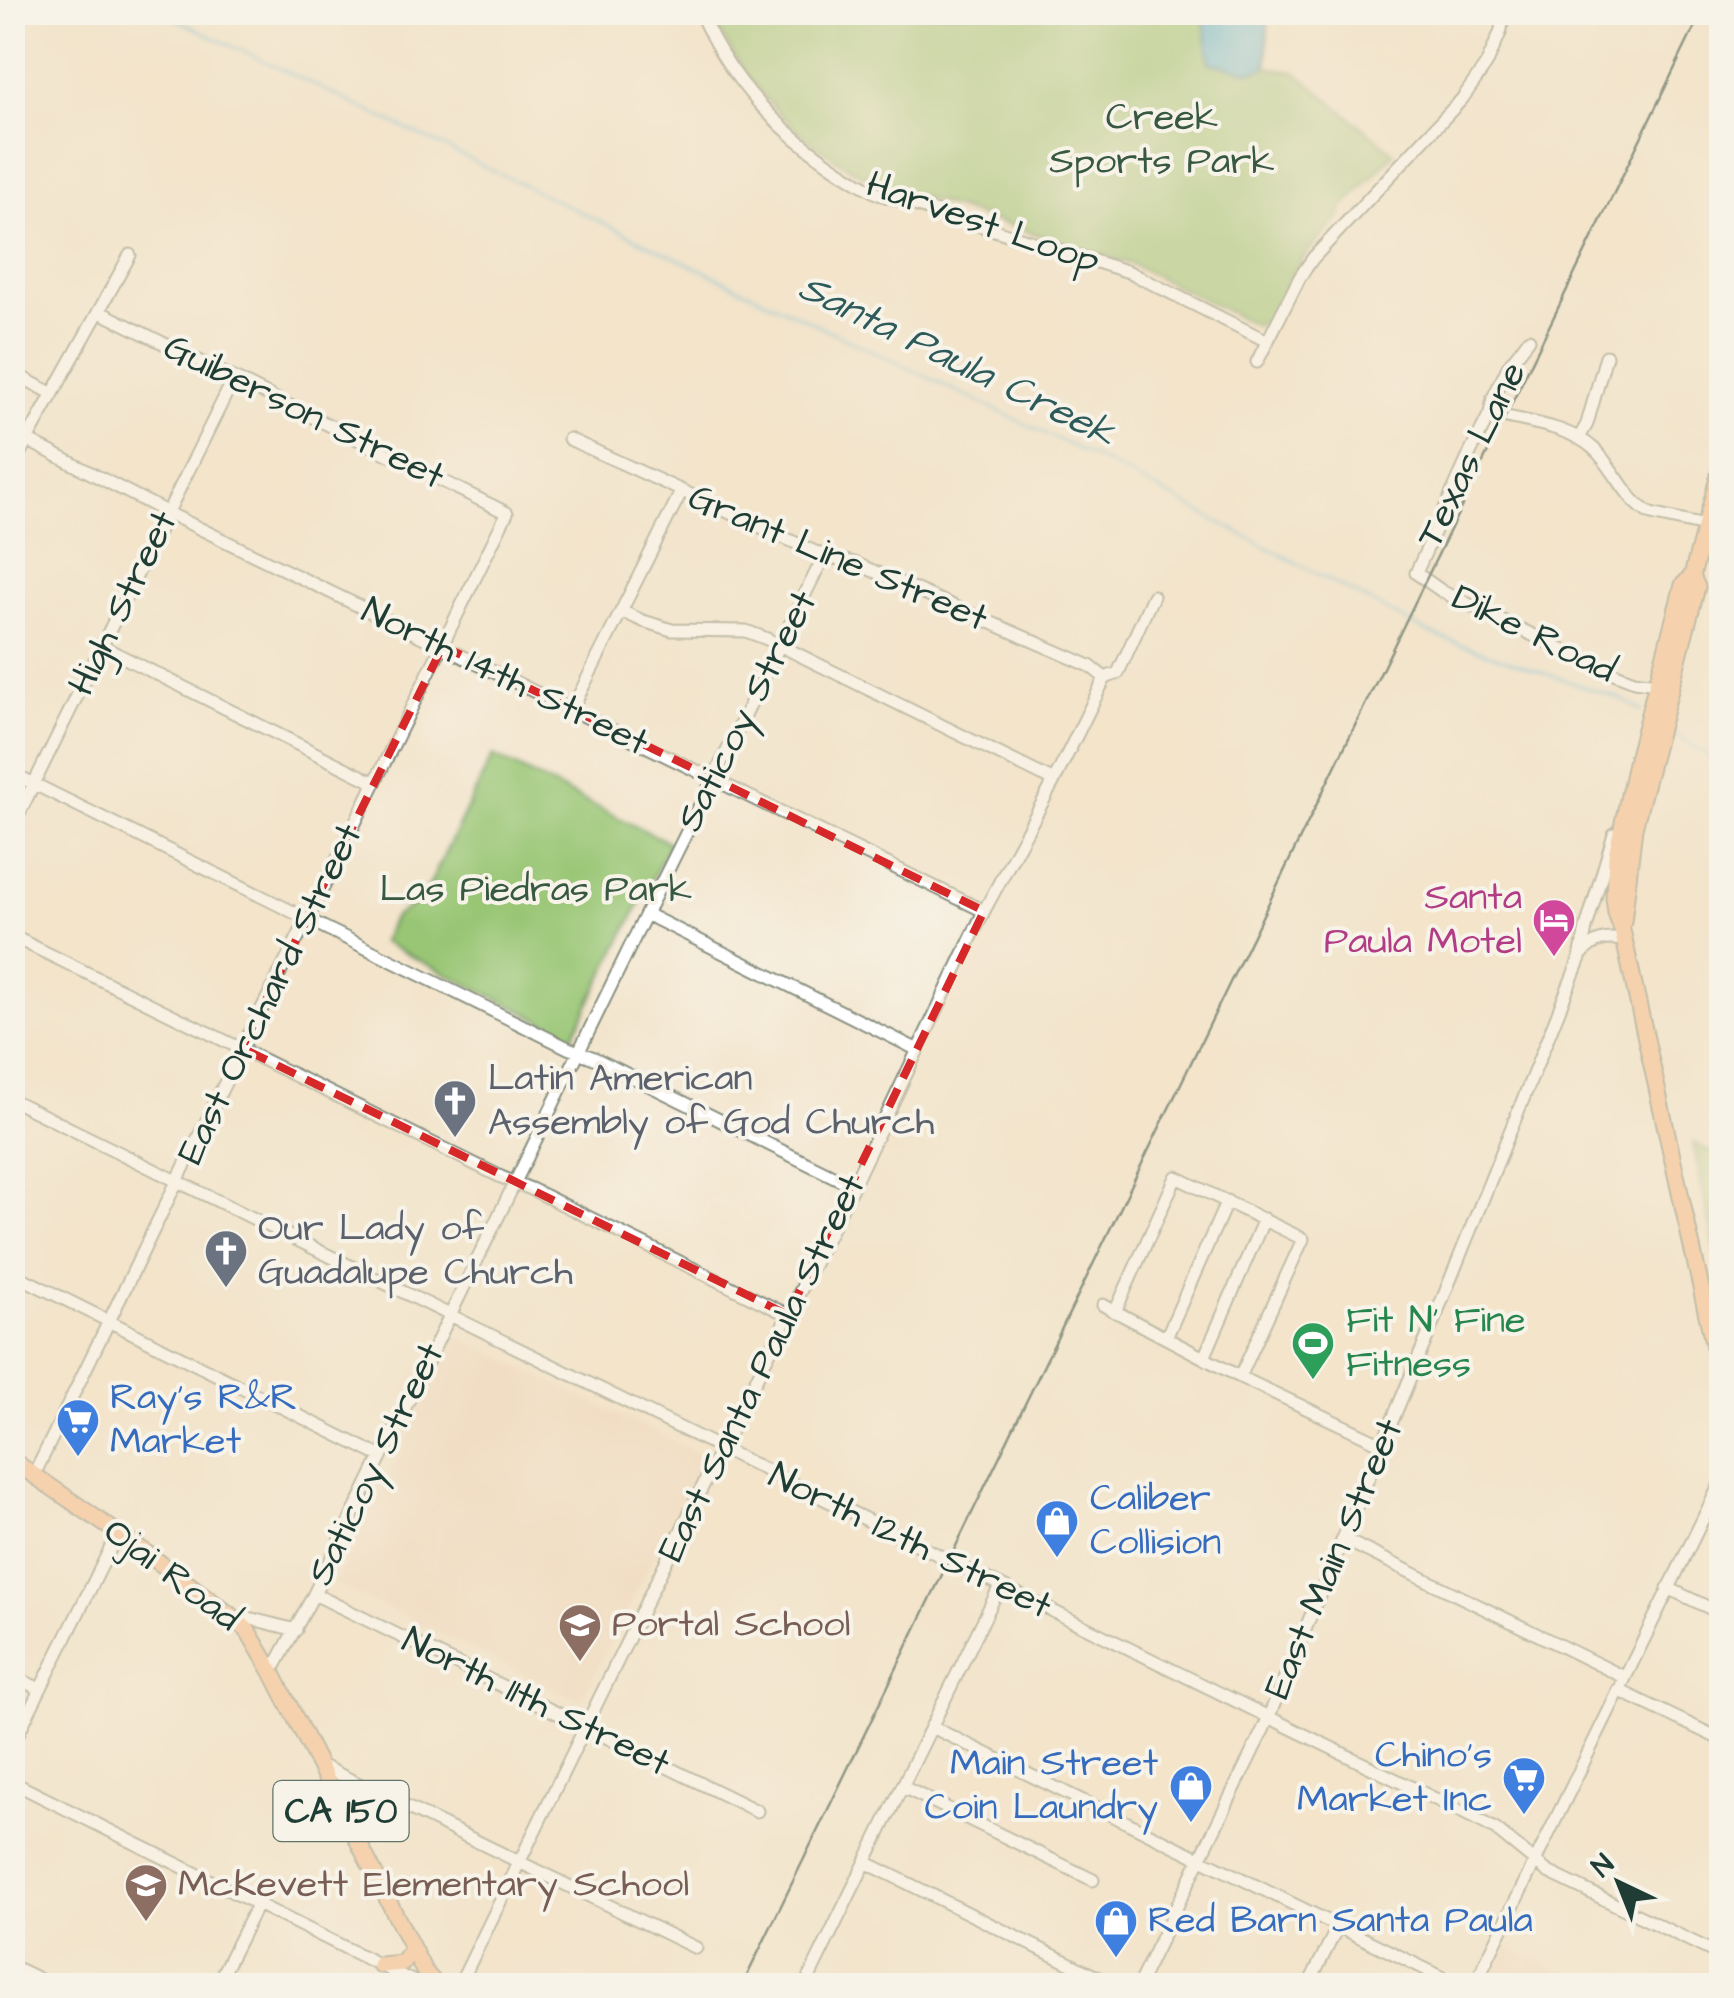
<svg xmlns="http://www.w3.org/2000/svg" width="1734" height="1998" font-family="'Architects Daughter',sans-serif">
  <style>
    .built { fill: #efd6bc }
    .green { fill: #99c674; stroke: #5c8254; stroke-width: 2.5 }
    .water { fill: #56b5d5; stroke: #3a7984; stroke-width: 2.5 }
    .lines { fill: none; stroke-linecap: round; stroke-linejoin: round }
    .stream { stroke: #56b5d5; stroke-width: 2.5 }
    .minor-casing { stroke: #899080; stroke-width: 15 }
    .major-casing { stroke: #899080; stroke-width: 19 }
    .minor { stroke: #fff; stroke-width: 11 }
    .major { stroke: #f9bc8a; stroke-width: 15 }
    .rail { stroke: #1f3d34; stroke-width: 2.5 }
    .marked { fill: none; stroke: #d62828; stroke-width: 8; stroke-dasharray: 20 12; stroke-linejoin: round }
    .labels { text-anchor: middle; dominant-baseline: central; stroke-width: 8; stroke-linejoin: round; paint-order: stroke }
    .shield { fill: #f7f3e8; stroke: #60746a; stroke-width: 2.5 }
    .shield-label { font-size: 35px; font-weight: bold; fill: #1f3d34 }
    .park-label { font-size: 38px; fill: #375841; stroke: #f7f3e8 }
    .street-label { font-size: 38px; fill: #1f3d34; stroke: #f7f3e8 }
    .hotel-label { font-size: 38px; fill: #b23c85; stroke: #f7f3e8; text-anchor: end }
    .worship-label { font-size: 38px; fill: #5b616d; stroke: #f7f3e8; text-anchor: start }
    .leisure-label { font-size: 38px; fill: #27864d; stroke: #f7f3e8; text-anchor: start }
    .shop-label { font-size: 38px; fill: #366cbe; stroke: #f7f3e8; text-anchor: start }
    .education-label { font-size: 38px; fill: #785e54; stroke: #f7f3e8; text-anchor: start }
    .water-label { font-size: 40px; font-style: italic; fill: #2d5b5c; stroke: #f7f3e8 }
  </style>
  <rect width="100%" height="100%" fill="#f7f3e8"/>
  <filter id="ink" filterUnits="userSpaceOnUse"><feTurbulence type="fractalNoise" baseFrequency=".01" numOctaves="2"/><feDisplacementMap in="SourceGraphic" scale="20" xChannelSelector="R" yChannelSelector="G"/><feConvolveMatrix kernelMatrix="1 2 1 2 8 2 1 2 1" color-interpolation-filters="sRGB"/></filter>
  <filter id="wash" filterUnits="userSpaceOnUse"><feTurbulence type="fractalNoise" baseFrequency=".0048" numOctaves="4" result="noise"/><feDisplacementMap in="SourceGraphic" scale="40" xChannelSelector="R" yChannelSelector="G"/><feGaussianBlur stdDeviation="2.25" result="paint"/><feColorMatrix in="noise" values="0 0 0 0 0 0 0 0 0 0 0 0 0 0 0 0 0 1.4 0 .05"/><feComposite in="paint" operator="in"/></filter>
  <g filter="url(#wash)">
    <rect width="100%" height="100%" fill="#f3e4cb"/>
    <path class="built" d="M 457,1336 L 703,1456 L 581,1702 L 335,1584 Z
      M 1506,1945 L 1590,1985 L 1487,1985 Z"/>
    <path class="green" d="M 710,13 L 1268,13 L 1267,67 L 1295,72 L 1394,153 L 1341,210 L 1341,216 L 1306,254 L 1290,278 L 1267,322 L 1255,325 L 1133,265 L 880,184 C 800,145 749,93 710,13 Z
      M 493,756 L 670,843 L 573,1036 L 382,942 L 393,918 L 423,898 Z
      M 1693,1143 L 1721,1156 L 1721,1274 Z"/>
    <path class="water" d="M 1203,13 L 1268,13 L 1266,68 L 1252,72 L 1210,63 Z"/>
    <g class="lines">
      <path class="stream" d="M 161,12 L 1109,464 L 1431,634 L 1623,700 L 1641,711
        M 1668,730 L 1704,753 L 1722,768"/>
    </g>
  </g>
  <g filter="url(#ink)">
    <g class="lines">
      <g class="minor-casing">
        <path id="minor" d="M 700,12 C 736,95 798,149 876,193 L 1129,272 L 1267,341
          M 1529,339 L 1509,365 L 1493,398 L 1490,413 L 1470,453 L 1416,573 L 1443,592 L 1601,668 L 1634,681 L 1657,684
          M 1257,362 L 1300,277 L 1313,258 L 1462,99 L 1486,65 L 1500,33 L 1505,12
          M 12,372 L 53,394
          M 1490,413 C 1523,422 1568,425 1594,449 C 1615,468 1625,500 1651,514 L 1705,526
          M 1579,438 L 1587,424 L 1606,356
          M 569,439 L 824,556 L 855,563 L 1090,666 L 1105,678
          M 27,440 L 168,513 L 984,911
          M 12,467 L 130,255
          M 621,611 L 643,621 L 672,630 L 746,631 L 767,639 L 1054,781
          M 101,646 L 375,783
          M 572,709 L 681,492
          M 12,773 L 568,1048 L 594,1058 L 853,1186
          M 12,828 L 234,378
          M 646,914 L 918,1050
          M 12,936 L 501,1177 L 531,1189 L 788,1315
          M 1582,954 C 1593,940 1606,937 1623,940
          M 12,1100 L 1480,1821 L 1495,1829 L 1548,1872 L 1722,1956
          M 12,1273 L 380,1456
          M 1103,1305 L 1240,1377 L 1382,1444
          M 1115,1312 L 1176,1177 L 1303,1239 L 1240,1377
          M 1166,1338 L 1227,1201
          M 1204,1358 L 1264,1219
          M 34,1475 L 242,1048 L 327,880 L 507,513 L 100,312
          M 1343,1539 L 1624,1677
          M 1668,1588 L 1722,1614
          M 314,1594 L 757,1811
          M 233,1617 L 244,1617 L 296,1630
          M 272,1672 L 314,1594 L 646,914 L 824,556
          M 12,1676 L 40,1689
          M 1618,1690 L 1722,1740
          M 932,1727 L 1460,1986
          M 12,1746 L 118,1533
          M 320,1765 L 696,1948
          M 12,1782 L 422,1986
          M 903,1787 L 1093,1880
          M 867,1863 L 1115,1986
          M 12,1966 L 53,1986
          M 216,1986 L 257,1905
          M 459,1986 L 715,1461 L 853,1186 L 984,911 L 1054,781 L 1105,678 L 1118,673 L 1153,596
          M 805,1986 L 1000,1586
          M 1138,1986 L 1264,1728 L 1428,1335 L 1580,958 L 1586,928 L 1614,834
          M 1308,1986 L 1338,1926
          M 1474,1986 L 1722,1480"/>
      </g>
      <g class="major-casing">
        <path id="major" d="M 1722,463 L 1692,576 L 1683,585 L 1636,763 L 1616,855 L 1614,898 L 1616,913 L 1622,930 L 1722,1383
          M 1623,922 L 1634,828 L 1697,587 L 1692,576
          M 12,1460 L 145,1552 L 233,1617 L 248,1631 L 272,1672 L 424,1971 L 437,1986
          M 380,1965 L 402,1963 L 412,1949"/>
      </g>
      <use href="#minor" class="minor"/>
      <use href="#major" class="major"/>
      <path class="rail" d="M 742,1986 L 1702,12"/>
    </g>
  </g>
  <path d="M0 0H1734V1998H0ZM 443,646 L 984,911 L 788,1315 L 242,1048 Z" fill="#f3e4cb" fill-opacity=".55" fill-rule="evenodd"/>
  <path class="marked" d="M 443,646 L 984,911 L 788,1315 L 242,1048 Z"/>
  <defs>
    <g id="hotel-pin" transform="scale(2.25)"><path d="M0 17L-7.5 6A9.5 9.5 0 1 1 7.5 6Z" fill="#d1479c" stroke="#f7f3e8"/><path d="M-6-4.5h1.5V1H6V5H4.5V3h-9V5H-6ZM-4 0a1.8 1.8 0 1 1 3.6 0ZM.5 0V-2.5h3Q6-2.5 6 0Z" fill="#fff"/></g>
    <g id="church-pin" transform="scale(2.25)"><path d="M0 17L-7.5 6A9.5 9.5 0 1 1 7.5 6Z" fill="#6b7280" stroke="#f7f3e8"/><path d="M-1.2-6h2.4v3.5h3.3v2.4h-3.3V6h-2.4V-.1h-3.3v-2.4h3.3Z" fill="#fff"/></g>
    <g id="stadium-pin" transform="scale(2.25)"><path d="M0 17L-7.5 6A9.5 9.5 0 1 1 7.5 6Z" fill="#2e9e5b" stroke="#f7f3e8"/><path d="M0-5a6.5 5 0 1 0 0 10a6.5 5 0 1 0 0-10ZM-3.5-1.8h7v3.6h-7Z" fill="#fff"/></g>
    <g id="supermarket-pin" transform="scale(2.25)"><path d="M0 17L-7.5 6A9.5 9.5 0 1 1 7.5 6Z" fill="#3f7fe0" stroke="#f7f3e8"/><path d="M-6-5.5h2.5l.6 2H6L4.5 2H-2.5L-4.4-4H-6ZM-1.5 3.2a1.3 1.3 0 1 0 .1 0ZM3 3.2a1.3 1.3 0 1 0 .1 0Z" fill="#fff"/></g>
    <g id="shop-pin" transform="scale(2.25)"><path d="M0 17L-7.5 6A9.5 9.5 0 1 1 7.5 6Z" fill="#3f7fe0" stroke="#f7f3e8"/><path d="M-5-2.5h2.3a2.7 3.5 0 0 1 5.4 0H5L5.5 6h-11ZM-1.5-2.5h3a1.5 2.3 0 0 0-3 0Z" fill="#fff"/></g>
    <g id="school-pin" transform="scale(2.25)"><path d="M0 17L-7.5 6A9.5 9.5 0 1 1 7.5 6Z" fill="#8d6e63" stroke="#f7f3e8"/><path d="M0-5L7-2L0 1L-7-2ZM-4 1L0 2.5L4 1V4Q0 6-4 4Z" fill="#fff"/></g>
  </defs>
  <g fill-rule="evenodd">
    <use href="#hotel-pin" x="1554" y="920"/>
    <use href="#church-pin" x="455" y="1101"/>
    <use href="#church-pin" x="226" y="1251"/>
    <use href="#stadium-pin" x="1313" y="1343"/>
    <use href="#supermarket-pin" x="78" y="1420"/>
    <use href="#shop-pin" x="1057" y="1521"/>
    <use href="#school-pin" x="580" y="1625"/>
    <use href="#supermarket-pin" x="1524" y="1778"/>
    <use href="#shop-pin" x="1191" y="1786"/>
    <use href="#school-pin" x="146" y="1885"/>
    <use href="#shop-pin" x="1116" y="1921"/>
  </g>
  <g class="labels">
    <rect class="shield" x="273.5" y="1781" width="135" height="60" rx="8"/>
    <g class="shield-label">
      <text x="341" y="1811">CA 150</text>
    </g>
    <g class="park-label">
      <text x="1162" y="118">Creek<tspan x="1162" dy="44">Sports Park</tspan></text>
      <text x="536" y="890">Las Piedras Park</text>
    </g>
    <g class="street-label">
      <text transform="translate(983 223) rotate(19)">Harvest Loop</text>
      <text transform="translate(304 412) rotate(26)">Guiberson Street</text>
      <text transform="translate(1472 455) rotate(-64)">Texas Lane</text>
      <text transform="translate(838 558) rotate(23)">Grant Line Street</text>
      <text transform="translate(123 603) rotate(-64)">High Street</text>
      <text transform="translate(1534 634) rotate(26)">Dike Road</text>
      <text transform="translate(505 677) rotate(26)">North 14th Street</text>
      <text transform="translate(747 711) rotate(-63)">Saticoy Street</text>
      <text transform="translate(270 994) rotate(-64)">East Orchard Street</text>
      <text transform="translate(762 1368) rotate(-64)">East Santa Paula Street</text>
      <text transform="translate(376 1464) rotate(-64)">Saticoy Street</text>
      <text transform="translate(910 1541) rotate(26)">North 12th Street</text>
      <text transform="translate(1334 1559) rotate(-67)">East Main Street</text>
      <text transform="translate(172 1575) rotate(37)">Ojai Road</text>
      <text transform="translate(536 1702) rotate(26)">North 11th Street</text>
    </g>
    <g class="hotel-label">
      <text x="1522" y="898">Santa<tspan x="1522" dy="44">Paula Motel</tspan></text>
    </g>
    <g class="worship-label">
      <text x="488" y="1079">Latin American<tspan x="488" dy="44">Assembly of God Church</tspan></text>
      <text x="258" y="1229">Our Lady of<tspan x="258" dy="44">Guadalupe Church</tspan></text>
    </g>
    <g class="leisure-label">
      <text x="1346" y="1321">Fit N' Fine<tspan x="1346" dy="44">Fitness</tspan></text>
    </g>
    <g class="shop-label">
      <text x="110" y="1398">Ray's R&amp;R<tspan x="110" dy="44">Market</tspan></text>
      <text x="1090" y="1499">Caliber<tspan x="1090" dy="44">Collision</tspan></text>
      <text x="1492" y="1756" text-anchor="end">Chino's<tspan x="1492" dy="44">Market Inc</tspan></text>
      <text x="1158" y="1764" text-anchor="end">Main Street<tspan x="1158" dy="44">Coin Laundry</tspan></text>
      <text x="1148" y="1921">Red Barn Santa Paula</text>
    </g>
    <g class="education-label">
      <text x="612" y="1625">Portal School</text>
      <text x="178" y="1885">McKevett Elementary School</text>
    </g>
    <g class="water-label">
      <text transform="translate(957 361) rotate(26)">Santa Paula Creek</text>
    </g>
  </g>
  <rect width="1734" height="1998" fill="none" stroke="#f7f3e8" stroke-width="50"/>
  <g transform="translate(1619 1883) rotate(317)" stroke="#f7f3e8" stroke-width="8" paint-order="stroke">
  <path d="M0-8L18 38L0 25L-18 38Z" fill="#1f3d34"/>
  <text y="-15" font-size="28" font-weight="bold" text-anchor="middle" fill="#1f3d34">N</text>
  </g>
</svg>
